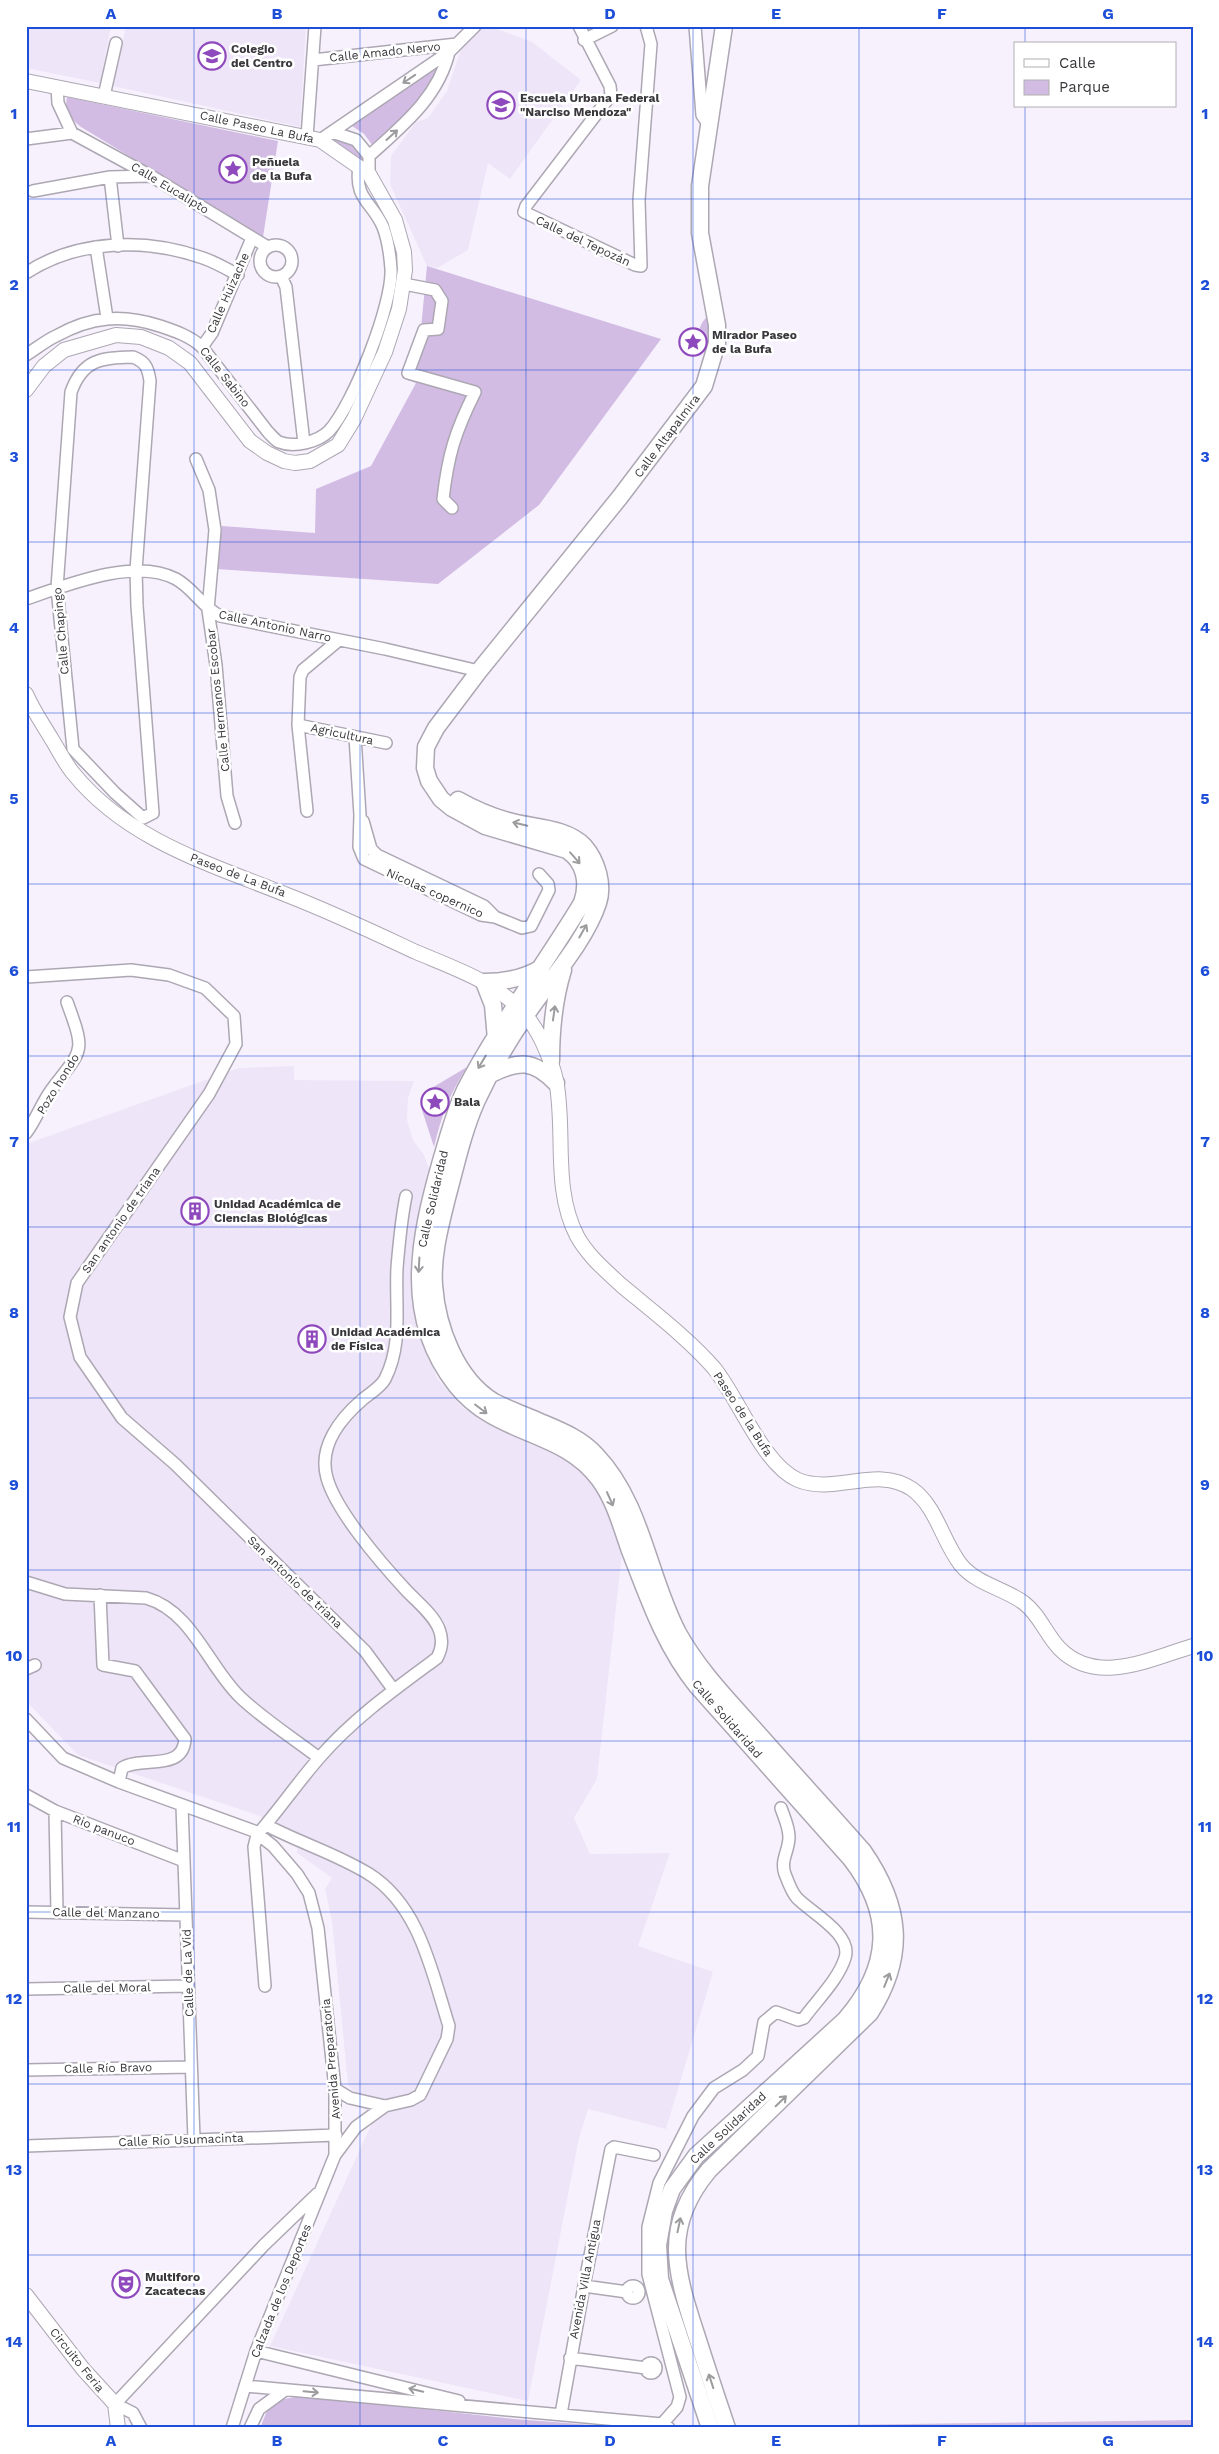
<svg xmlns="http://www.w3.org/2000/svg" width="1219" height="2454" font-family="'Work Sans',sans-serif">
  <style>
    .built { fill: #efe5f8 }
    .green { fill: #d2bce4 }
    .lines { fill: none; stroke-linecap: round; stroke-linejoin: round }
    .minor-casing { stroke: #ada7b3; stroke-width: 14 }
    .tertiary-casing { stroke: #ada7b3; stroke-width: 16 }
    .secondary-casing { stroke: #ada7b3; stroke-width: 19 }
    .minor { stroke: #fff; stroke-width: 11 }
    .tertiary { stroke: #fff; stroke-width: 14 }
    .secondary { stroke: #fff; stroke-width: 16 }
    .oneway { stroke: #9c9b9d }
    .grid { fill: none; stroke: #1d4ed8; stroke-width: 1; stroke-opacity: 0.55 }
    .labels { text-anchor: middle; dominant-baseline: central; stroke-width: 5; stroke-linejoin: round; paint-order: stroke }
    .poi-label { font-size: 12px; font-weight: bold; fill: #39373b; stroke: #fff; text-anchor: start }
    .street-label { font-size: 12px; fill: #39373b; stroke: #fff }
    .neatline { fill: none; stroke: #1d4ed8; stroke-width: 2 }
    .grid-label { font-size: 16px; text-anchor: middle; font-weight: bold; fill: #1d4ed8 }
  </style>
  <rect width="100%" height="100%" fill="#f7f1fd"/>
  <path class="built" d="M 26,26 L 111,26 L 100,83 L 26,68 Z
    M 126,26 L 306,26 L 300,127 L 113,86 Z
    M 483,26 L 489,26 L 532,42 L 581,80 L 510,179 L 488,163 L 468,250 L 437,268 L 427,266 L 390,184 L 391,156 L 416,122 L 428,118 L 447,91 L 460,52 Z
    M 294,1066 L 294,1080 L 414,1081 L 408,1098 L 407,1120 L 413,1140 L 424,1155 L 431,1174 L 411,1258 L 412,1296 L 421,1338 L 437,1378 L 463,1408 L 502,1429 L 567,1457 L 593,1479 L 607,1505 L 623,1545 L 597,1779 L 574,1818 L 590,1854 L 670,1853 L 638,1946 L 713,1972 L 666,2129 L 588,2109 L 579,2138 L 528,2401 L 270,2346 L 373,2121 L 348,2084 L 332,1921 L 325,1889 L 332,1878 L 297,1853 L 297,1832 L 254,1814 L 78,1755 L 26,1701 L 26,1144 L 239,1068 Z"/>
  <path class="green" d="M 437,65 L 440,69 L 414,108 L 373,146 L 364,134 L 352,126 Z
    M 67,97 L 278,141 L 263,237 L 81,127 C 70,118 64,112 67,97 Z
    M 333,138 L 352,145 L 363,158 L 362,164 L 328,141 Z
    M 427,266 L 661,339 L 539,505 L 438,584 L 217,569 L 222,526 L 315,533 L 316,489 L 371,466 L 416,383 L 402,378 L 421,328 Z
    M 707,317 L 709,335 L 707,356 C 698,345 695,327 707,317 Z
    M 467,1067 C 450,1093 441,1117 434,1147 L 422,1110 L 430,1089 Z
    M 302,2396 L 514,2419 L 631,2428 L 260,2428 L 271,2401 Z
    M 1193,2420 L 1193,2428 L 758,2428 L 758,2426 Z"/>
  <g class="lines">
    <g class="minor-casing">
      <path id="minor" d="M 579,26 L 610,86 L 611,95 L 526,206 L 524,212 L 635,265 L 641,266 L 639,200 L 651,44 L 646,26
        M 695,26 L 702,115 L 709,125
        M 584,40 L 612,26
        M 313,60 L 457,44
        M 57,87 L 58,103 L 72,133
        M 104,96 L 116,43
        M 332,132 L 356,140 L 369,156
        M 307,137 L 315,26
        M 26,139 L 72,133 L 151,176 L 266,246
        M 320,140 L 449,52 L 475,26
        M 369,174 L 369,156 C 402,126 438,98 449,52
        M 110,177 L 118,246
        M 33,191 L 110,177 L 149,176
        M260 261a16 16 0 1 1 32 0a16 16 0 1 1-32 0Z
        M 96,247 L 107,318
        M 26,273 C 78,239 146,238 203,258 C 215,262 227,269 238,275
        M 281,276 L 286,287 L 304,443
        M 404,284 L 435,290 L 442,301 L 438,329 L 424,330 L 408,373 L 475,392 C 455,432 448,455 443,499 L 452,508
        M 202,347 L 212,333 L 252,238
        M 26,355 C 36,349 45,341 56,336 C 92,316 122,314 160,326 C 175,331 190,336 202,347 L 268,432 C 271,435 275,440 279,442 C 294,448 318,442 329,431 C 353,405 393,304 391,269 C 390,255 388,240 383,227 C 372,201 354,200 359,166
        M 133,357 C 146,362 148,368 150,381 L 136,570 L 137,606 L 153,813 L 143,818 L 115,793 L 73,749 L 57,588 L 71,392 C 83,359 101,358 133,357 Z
        M 196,459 L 209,490 L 215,530 L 208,610 L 216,665 L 227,796 L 235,823
        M 26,599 C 67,585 135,557 176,579 C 194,589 202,607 220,616 L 385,649 L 479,671
        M 298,725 L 386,743
        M 355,737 L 360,815 L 359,847 L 364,859 L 481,915 L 495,917 L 522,928 L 531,926 L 549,890 L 548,884 L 539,874
        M 307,811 L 298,725 L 300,677 L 303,670 L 339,640
        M 363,821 L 371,849 L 377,855 L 484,906 L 495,917
        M 26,977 L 131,970 L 169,975 L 205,988 L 234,1016 L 236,1044 L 209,1094 L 77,1283 L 70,1317 L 80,1357 L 122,1418 L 175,1464 L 365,1651 L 393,1689
        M 26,1133 C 36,1120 42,1102 52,1089 C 83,1048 86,1054 67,1002
        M 26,1582 L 65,1594 L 146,1598 C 192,1611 208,1666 240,1697 C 263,1719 293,1738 319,1758
        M 100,1595 L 103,1665 L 135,1671 L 185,1739 C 183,1772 142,1756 122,1768 L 119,1782
        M 26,1669 L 35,1665
        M 26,1719 L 63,1758 L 119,1782 L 254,1831 L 273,1846 L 297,1874 L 309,1893 L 318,1928 L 335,2089 L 335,2155
        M 26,1795 L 55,1811 L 184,1861
        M 182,1806 L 194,2139
        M 55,1811 L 57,1912
        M 26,1912 L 186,1915
        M 265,1986 L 254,1847 L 257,1835 C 279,1810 298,1782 320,1757 C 354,1718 395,1689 437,1658 C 442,1649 443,1639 439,1629 C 433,1614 416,1601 405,1589 C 381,1563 336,1511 327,1478 C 318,1447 340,1419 362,1400 C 369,1394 381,1387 385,1379 C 403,1344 395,1306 397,1268 C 399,1244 401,1220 406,1196
        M 26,1989 L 188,1986
        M 26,2070 L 191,2067
        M 335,2089 L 350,2098 L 385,2106
        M 26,2146 L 336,2135
        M 584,2286 L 627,2292
        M627 2292a6 6 0 1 1 12 0a6 6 0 1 1-12 0Z
        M 256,2351 L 459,2401
        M 570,2358 L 646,2368
        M646 2368a5 5 0 1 1 10 0a5 5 0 1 1-10 0Z
        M 245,2386 L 662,2424 L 669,2428
        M 561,2414 L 584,2286 L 611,2149 L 614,2147 L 654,2155
        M 662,2424 L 677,2407 L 680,2397 L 648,2274 L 648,2227 L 659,2183 L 693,2116 L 714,2088 L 743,2070 L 758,2056 L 764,2022 L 776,2012 L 798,2020 L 804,2018 C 817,2000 838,1980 845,1958 C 853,1934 810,1912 797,1898 C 792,1893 788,1882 785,1874 C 780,1860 789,1851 789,1837 C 789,1827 784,1817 781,1808
        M 141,2428 L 133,2413 L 115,2404 L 264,2245 L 318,2193
        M 232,2428 L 256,2351 L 335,2155 L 356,2127 L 385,2106 L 411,2100 L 420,2095 L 447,2039 L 449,2026 C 432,1973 420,1906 369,1874 C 337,1854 300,1843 266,1825
        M 250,2428 L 259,2409 L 285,2390"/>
    </g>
    <g class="tertiary-casing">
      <path id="tertiary" d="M 26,81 L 320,140 L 369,174 L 395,220 L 404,252 L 405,270 L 399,309 L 385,352 L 354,419 L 338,445 L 310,461 L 295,463 L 284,461 L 267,453 L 250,441 L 190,363 L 169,348 L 141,337 L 116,335 L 64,350 L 44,366 L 26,390
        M 26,694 C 33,710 42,723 51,738 C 58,749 64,762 73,773 C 127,840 210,864 287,895 C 331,912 373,932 416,952 C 451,967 490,980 518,1007 C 528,1016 536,1029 542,1041 C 548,1054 553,1066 556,1080 C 566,1131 552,1188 577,1236 C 588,1256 605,1270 621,1285 C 651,1310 689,1339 714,1368 C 739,1399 763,1465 798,1480 C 835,1495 877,1465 912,1489 C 937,1507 942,1541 961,1565 C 978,1585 1004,1588 1024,1603 C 1040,1615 1046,1635 1060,1649 C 1097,1686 1150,1659 1193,1646
        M 26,2295 L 83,2369 L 115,2404 L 118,2428"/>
    </g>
    <g class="secondary-casing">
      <path id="secondary" d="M 458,800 C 474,809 490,816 508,821 C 532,828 566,827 584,846 C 597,861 604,885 598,903 C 586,940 550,980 528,1012 C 509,1039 491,1070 477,1100 C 463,1131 456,1165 447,1198 C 440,1226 432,1256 434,1285 C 437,1327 456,1379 494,1402 C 508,1409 524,1415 538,1421 C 559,1430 581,1438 596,1455 C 642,1503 648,1576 678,1633 C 698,1669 727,1699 754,1729 C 790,1770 827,1810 863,1851 C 901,1906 907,1955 870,2013 L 709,2170 C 662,2226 675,2270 696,2334 C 706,2365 716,2396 727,2428
        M 496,1039 L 493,1005 L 484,982 C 505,982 523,979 541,968
        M 551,1061 C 551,1031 554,999 563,970
        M 491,1074 C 519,1060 534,1060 556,1083
        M 710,2428 L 660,2279 L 658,2245 L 664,2211 L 672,2189 L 696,2156 L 845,2020 C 891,1967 894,1915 851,1859 L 697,1686 C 664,1645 648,1597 629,1548 C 621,1525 614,1499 599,1479 C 562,1429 497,1437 456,1385 C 402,1317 419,1238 441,1161 C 448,1138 454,1113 465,1090 C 499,1025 544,966 582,903 C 589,883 585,862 567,850 L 485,826 L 452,808 L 441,799 L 429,781 L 425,768 L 426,747 L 436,728 L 479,671 L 620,497 L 704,386 L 717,343 L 717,325 L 700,233 L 700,186 L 724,26"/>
    </g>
    <use href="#minor" class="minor"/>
    <use href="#tertiary" class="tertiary"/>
    <use href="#secondary" class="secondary"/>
  </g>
  <defs><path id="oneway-shaft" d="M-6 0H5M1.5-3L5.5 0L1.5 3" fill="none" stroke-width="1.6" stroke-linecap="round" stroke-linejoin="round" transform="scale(1.25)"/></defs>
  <g class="oneway">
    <use href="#oneway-shaft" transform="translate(409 79) rotate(146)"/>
    <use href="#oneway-shaft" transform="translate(392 135) rotate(-42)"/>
    <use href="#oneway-shaft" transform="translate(520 824) rotate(-167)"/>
    <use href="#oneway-shaft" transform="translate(575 858) rotate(49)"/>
    <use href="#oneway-shaft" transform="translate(583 931) rotate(-60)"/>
    <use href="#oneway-shaft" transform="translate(554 1013) rotate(-82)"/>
    <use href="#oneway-shaft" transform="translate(482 1062) rotate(121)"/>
    <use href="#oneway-shaft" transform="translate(419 1265) rotate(93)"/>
    <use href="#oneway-shaft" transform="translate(481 1409) rotate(37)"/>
    <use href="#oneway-shaft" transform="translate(610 1499) rotate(66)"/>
    <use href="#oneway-shaft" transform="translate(887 1980) rotate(-68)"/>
    <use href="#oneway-shaft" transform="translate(781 2101) rotate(-44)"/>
    <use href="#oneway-shaft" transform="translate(679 2225) rotate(-78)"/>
    <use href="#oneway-shaft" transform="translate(711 2381) rotate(-108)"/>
    <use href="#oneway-shaft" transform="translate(416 2390) rotate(-166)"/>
    <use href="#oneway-shaft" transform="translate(311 2392) rotate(5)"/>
  </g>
  <path class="grid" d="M 194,26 L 194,2428M 360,26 L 360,2428M 526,26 L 526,2428M 693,26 L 693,2428M 859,26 L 859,2428M 1025,26 L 1025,44M 1025,106 L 1025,2428M 26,199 L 1193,199M 26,370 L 1193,370M 26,542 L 1193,542M 26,713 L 1193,713M 26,884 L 1193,884M 26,1056 L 1193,1056M 26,1227 L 1193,1227M 26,1398 L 1193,1398M 26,1570 L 1193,1570M 26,1741 L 1193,1741M 26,1912 L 1193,1912M 26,2084 L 1193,2084M 26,2255 L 1193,2255"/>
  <defs>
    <g id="school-ring" transform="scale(1.4375)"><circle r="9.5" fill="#fff" stroke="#8e49bc" stroke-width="1.5"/><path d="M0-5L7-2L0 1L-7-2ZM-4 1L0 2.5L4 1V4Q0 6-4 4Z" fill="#8e49bc"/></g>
    <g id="sight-ring" transform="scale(1.4375)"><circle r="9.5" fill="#fff" stroke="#8e49bc" stroke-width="1.5"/><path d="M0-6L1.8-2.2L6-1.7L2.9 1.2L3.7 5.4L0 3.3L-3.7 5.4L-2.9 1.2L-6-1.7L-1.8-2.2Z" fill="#8e49bc"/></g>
    <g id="building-ring" transform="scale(1.4375)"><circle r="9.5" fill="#fff" stroke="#8e49bc" stroke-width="1.5"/><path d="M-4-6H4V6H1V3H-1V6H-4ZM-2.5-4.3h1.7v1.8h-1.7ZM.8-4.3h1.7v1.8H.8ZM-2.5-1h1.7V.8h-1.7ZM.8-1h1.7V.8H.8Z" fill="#8e49bc"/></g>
    <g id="theatre-ring" transform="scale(1.4375)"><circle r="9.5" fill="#fff" stroke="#8e49bc" stroke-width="1.5"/><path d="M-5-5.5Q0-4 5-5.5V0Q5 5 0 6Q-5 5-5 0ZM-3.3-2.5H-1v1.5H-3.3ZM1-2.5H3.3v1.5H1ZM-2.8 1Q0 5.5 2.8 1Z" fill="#8e49bc"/></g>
  </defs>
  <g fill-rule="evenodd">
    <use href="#school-ring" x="212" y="56"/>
    <use href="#school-ring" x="501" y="105"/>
    <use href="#sight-ring" x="233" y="169"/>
    <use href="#sight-ring" x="693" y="342"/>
    <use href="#sight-ring" x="435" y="1102"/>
    <use href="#building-ring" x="195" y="1211"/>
    <use href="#building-ring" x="312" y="1339"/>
    <use href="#theatre-ring" x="126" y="2284"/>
  </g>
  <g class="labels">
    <g class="poi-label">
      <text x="231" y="49">Colegio<tspan x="231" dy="14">del Centro</tspan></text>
      <text x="520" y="98">Escuela Urbana Federal<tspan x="520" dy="14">"Narciso Mendoza"</tspan></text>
      <text x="252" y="162">Peñuela<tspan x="252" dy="14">de la Bufa</tspan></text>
      <text x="712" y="335">Mirador Paseo<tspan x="712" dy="14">de la Bufa</tspan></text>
      <text x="454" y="1102">Bala</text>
      <text x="214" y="1204">Unidad Académica de<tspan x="214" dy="14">Ciencias Biológicas</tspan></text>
      <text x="331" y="1332">Unidad Académica<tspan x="331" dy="14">de Física</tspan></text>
      <text x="145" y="2277">Multiforo<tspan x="145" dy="14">Zacatecas</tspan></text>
    </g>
    <g class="street-label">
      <text transform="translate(385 52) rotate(-6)">Calle Amado Nervo</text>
      <text transform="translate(257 127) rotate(12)">Calle Paseo La Bufa</text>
      <text transform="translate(170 188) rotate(31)">Calle Eucalipto</text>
      <text transform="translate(583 241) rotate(25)">Calle del Tepozán</text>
      <text transform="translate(228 293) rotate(-66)">Calle Huizache</text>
      <text transform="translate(225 377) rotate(52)">Calle Sabino</text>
      <text transform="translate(667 436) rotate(-53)">Calle Altapalmira</text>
      <text transform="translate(275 626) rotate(12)">Calle Antonio Narro</text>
      <text transform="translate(61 631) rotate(-95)">Calle Chapingo</text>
      <text transform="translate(218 700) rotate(-96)">Calle Hermanos Escobar</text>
      <text transform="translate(342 734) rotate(12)">Agricultura</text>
      <text transform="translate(238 875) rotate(21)">Paseo de La Bufa</text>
      <text transform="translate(435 893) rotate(24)">Nicolas copernico</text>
      <text transform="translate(58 1084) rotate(-58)">Pozo hondo</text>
      <text transform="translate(433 1199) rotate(-77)">Calle Solidaridad</text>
      <text transform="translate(121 1220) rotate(-55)">San antonio de triana</text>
      <text transform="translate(743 1414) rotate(57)">Paseo de la Bufa</text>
      <text transform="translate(295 1582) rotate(44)">San antonio de triana</text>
      <text transform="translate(727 1719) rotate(49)">Calle Solidaridad</text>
      <text transform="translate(104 1830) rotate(21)">Rio panuco</text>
      <text transform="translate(106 1913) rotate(1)">Calle del Manzano</text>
      <text transform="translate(188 1973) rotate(-92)">Calle de La Vid</text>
      <text transform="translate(107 1988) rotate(-1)">Calle del Moral</text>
      <text transform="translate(331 2059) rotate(-95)">Avenida Preparatoria</text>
      <text transform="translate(108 2068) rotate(-1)">Calle Río Bravo</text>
      <text transform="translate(728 2128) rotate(-43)">Calle Solidaridad</text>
      <text transform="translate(181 2140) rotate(-2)">Calle Río Usumacinta</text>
      <text transform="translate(585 2279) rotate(-79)">Avenida Villa Antigua</text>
      <text transform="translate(281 2291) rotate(-68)">Calzada de los Deportes</text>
      <text transform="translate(77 2360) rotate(51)">Circuito Feria</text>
    </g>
  </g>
  <rect width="1219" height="2454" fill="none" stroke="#ffffff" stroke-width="55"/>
  <rect x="1014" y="42" width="162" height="65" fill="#ffffff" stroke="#b0afb1"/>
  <rect x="1024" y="59" width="25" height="8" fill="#ffffff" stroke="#b0afb1"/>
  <text x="1059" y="68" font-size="15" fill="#39373b">Calle</text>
  <rect x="1024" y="80" width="25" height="15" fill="#d2bce4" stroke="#b0afb1"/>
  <text x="1059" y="92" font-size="15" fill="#39373b">Parque</text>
  <rect x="28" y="28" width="1164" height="2398" class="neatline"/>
  <g class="grid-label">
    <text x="111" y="19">A</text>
    <text x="277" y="19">B</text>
    <text x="443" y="19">C</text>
    <text x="610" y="19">D</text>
    <text x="776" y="19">E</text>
    <text x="942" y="19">F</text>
    <text x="1108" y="19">G</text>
    <text x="14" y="119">1</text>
    <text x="1205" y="119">1</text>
    <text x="14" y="290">2</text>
    <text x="1205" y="290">2</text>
    <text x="14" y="462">3</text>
    <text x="1205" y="462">3</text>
    <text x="14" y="633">4</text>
    <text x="1205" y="633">4</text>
    <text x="14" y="804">5</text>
    <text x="1205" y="804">5</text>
    <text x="14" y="976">6</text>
    <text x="1205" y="976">6</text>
    <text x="14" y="1147">7</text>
    <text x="1205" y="1147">7</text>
    <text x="14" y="1318">8</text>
    <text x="1205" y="1318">8</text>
    <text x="14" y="1490">9</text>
    <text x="1205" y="1490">9</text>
    <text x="14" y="1661">10</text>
    <text x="1205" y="1661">10</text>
    <text x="14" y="1832">11</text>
    <text x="1205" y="1832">11</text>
    <text x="14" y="2004">12</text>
    <text x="1205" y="2004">12</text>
    <text x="14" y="2175">13</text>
    <text x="1205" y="2175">13</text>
    <text x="14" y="2347">14</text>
    <text x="1205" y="2347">14</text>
    <text x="111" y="2446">A</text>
    <text x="277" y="2446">B</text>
    <text x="443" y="2446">C</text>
    <text x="610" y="2446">D</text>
    <text x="776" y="2446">E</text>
    <text x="942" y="2446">F</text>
    <text x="1108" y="2446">G</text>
  </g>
</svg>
